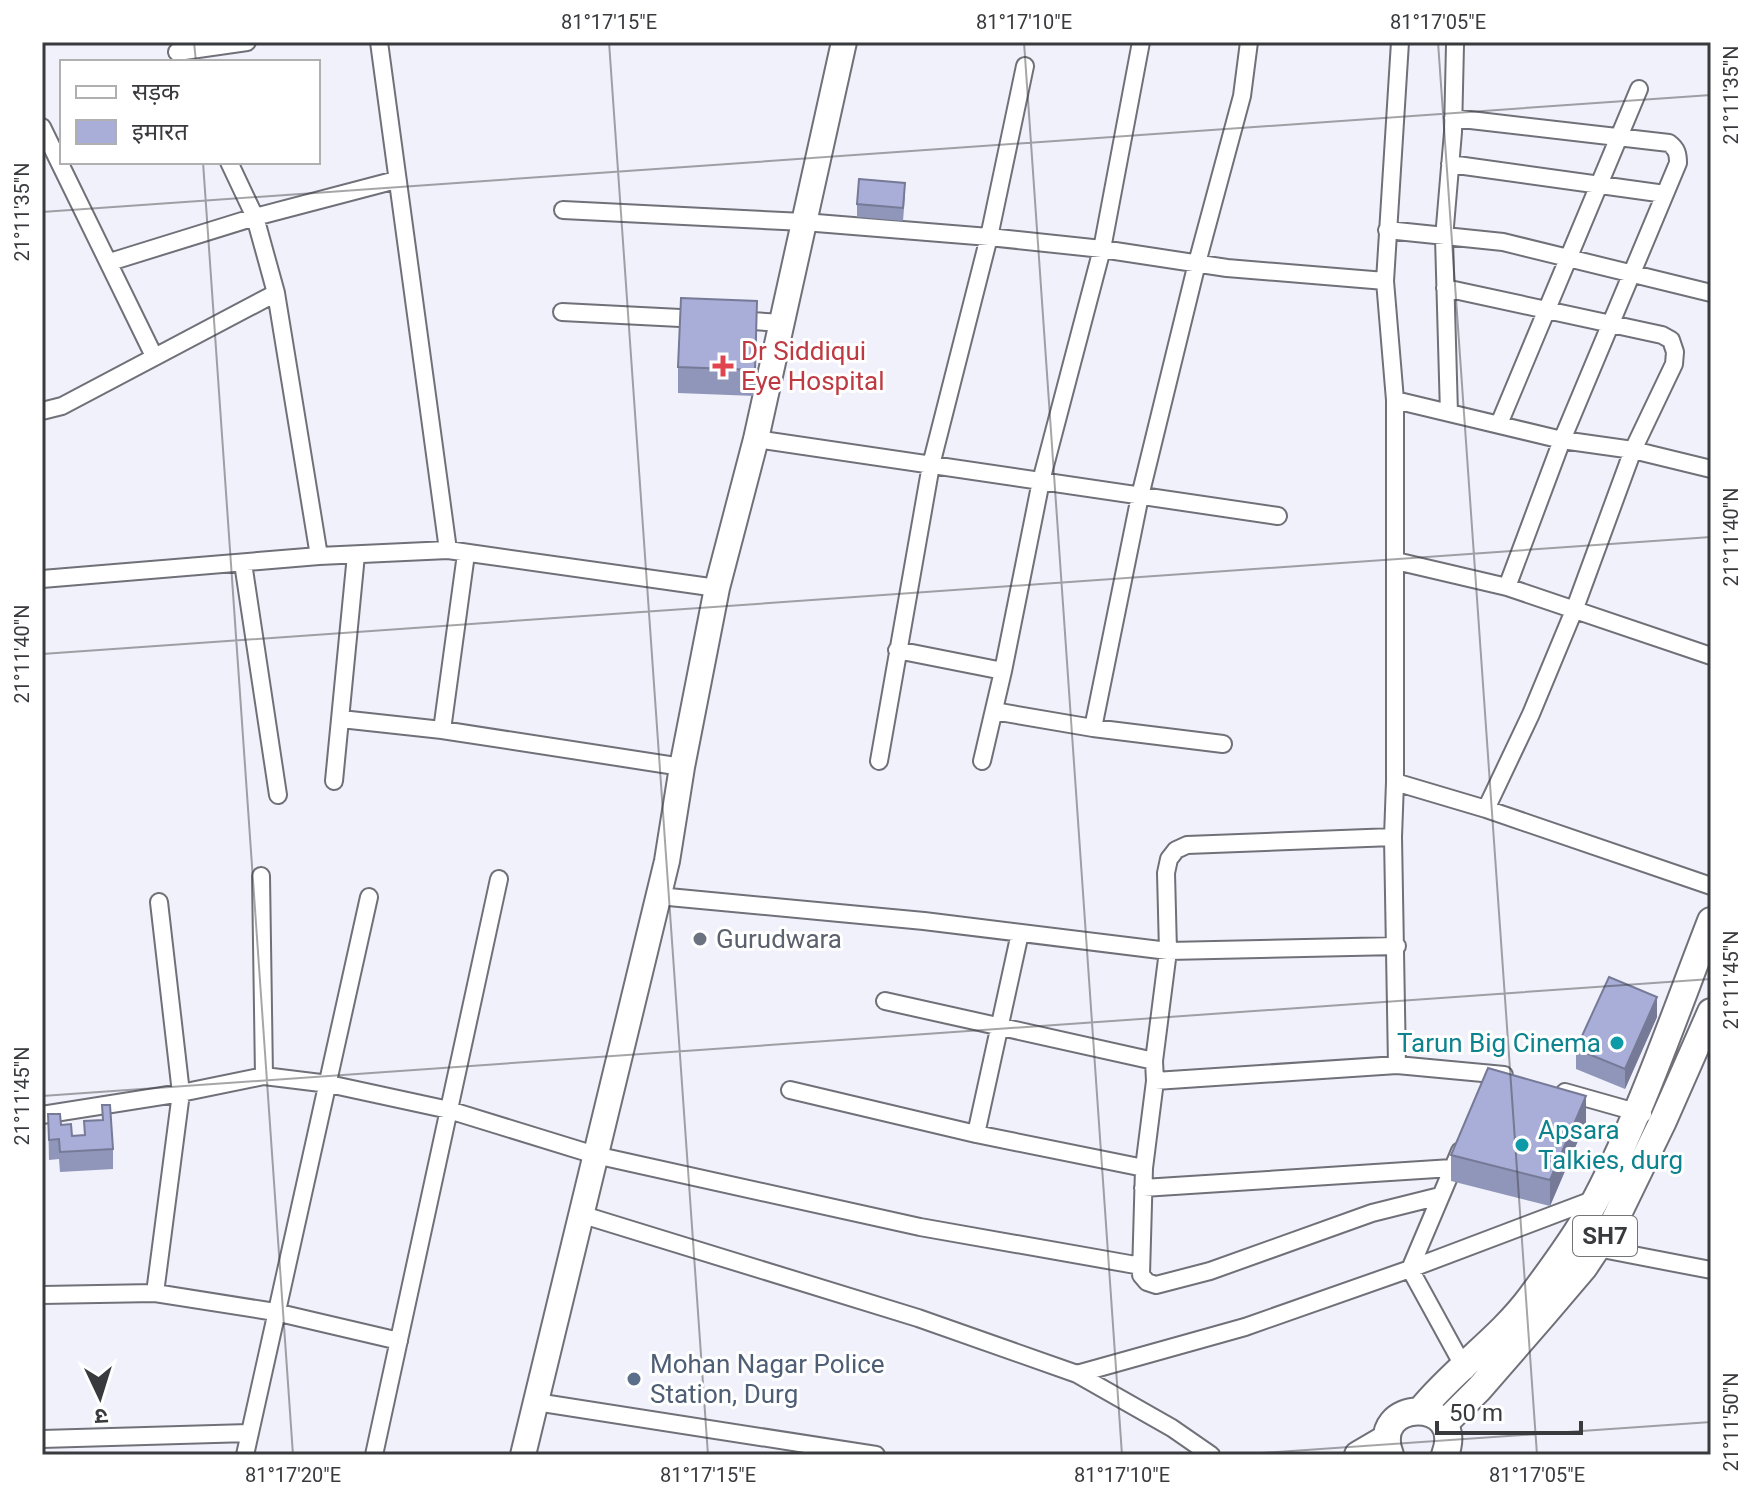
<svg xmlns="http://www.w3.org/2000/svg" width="1753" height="1497" font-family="Roboto,'Noto Sans Devanagari',sans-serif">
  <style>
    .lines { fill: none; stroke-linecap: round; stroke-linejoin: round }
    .street-casing { stroke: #6f7078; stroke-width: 20 }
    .secondary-casing { stroke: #6f7078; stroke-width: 28 }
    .primary-casing { stroke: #6f7078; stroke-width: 30 }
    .street { stroke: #fff; stroke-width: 16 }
    .secondary { stroke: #fff; stroke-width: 24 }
    .primary { stroke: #fff; stroke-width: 26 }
    .wall { fill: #9096ba }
    .shaded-wall { fill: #767a97 }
    .building { fill: #a8aed8; stroke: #767a97; stroke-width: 2 }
    .ticks { fill: none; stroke: #393a3d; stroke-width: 2; stroke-opacity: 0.45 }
    .health-dot { fill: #e0444e; stroke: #fff; stroke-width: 3 }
    .worship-dot { fill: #6b7280; stroke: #fff; stroke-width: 3 }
    .culture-dot { fill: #0f9aa8; stroke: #fff; stroke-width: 3 }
    .service-dot { fill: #5c6f8a; stroke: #fff; stroke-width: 3 }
    .labels { text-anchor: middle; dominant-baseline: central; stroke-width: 6; stroke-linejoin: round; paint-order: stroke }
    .shield { fill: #fff; stroke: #747577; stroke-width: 2 }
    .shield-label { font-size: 24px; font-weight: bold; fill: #393a3d }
    .health-label { font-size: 26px; fill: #be3a42; stroke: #fff; text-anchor: start }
    .worship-label { font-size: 26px; fill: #5b616d; stroke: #fff; text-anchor: start }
    .culture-label { font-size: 26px; fill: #0d838f; stroke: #fff; text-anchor: end }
    .service-label { font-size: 26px; fill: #4e5e75; stroke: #fff; text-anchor: start }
    .neatline { fill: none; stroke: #393a3d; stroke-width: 3 }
    .ticks-label { font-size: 20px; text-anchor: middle; fill: #393a3d }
  </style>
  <rect width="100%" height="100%" fill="#f0f1fa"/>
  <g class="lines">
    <g class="street-casing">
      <path id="street" d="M 379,42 L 448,550
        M 177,52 L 247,42
        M 1453,118 L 1669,143 C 1677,149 1678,154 1678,163 L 1562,440 L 1507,587
        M 42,127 L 154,356
        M 229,162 L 255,217 L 276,293 L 319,556
        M 1450,164 L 1665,194
        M 563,210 L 804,222 L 989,237 L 1102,249 L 1227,268 L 1385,281
        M 1387,230 L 1503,242 L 1711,293
        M 110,262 L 255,217 L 396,180
        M 1445,288 L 1662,335 L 1671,340 L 1675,352 L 1674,364 L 1633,450 L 1575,608 L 1531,714 L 1486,809
        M 562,312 L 700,319
        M 735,320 L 782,323
        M 1395,400 L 1562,440 L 1633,450 L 1711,469
        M 42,411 L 62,406 L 276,293
        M 1449,413 L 1444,238 L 1453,132 L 1455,45
        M 1499,424 L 1639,89
        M 756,439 L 1278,516
        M 1396,561 L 1507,587 L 1711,656
        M 243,563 L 278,795
        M 42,579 L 319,556 L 448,550 L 717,588
        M 897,650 L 1003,671
        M 994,711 L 1093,728 L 1223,744
        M 341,719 L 442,730 L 682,767
        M 1093,728 L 1140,496 L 1197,263 L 1242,96 L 1249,42
        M 442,730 L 466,554
        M 879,761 L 931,465 L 989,237 L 1025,66
        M 982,761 L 1003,671 L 1041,481 L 1102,249 L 1141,42
        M 334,781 L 356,555
        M 1395,782 L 1486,809 L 1711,886
        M 1393,837 L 1187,845 L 1176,850 L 1169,859 L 1166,873 L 1168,951 L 1154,1061 L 1155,1081 L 1144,1168 L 1141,1275 L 1147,1282 L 1156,1285 L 1210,1271 L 1372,1213 L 1440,1196
        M 261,876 L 264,1076
        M 658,896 L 924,921 L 1168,951 L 1397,946
        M 885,1001 L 1154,1061
        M 1397,1065 L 1393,837 L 1395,782 L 1395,400 L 1385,281 L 1400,42
        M 1155,1081 L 1397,1065 L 1504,1075
        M 790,1090 L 976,1134 L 1144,1168
        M 1565,1092 L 1643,1114
        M 42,1115 L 181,1093 L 264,1076 L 329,1084 L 449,1110 L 595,1155 L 920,1227 L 1141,1266
        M 976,1134 L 1020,933
        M 1460,1151 L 1410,1269 L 1466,1371
        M 1143,1188 L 1452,1168
        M 580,1214 L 918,1318 L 1077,1374 L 1172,1428 L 1211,1455
        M 1597,1248 L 1711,1270
        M 155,1293 L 275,1312 L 399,1341
        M 42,1295 L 155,1293 L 181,1093 L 159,902
        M 1077,1374 L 1245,1327 L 1410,1269 L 1595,1199
        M 536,1402 L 876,1455
        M 42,1439 L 249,1433
        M 245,1455 L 369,897
        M 374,1455 L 499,879"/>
    </g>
    <g class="secondary-casing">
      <path id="secondary" d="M 523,1455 L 667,861 L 682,767 L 717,588 L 756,439 L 844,42"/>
    </g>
    <g class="primary-casing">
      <path id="primary" d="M 1421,1410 C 1454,1369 1500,1339 1531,1297 C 1551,1270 1573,1241 1589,1212 C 1638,1123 1674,1016 1711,921
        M 1444,1424 L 1479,1389 L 1545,1313 L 1584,1267 L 1614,1222 L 1663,1121 L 1711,1012
        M 1358,1455 L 1387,1438
        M 1390,1455 C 1368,1398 1467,1396 1445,1455"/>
    </g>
    <use href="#street" class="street"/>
    <use href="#secondary" class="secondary"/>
    <use href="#primary" class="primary"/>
  </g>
  <path class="wall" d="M 905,196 L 903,221 L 857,217 L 857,204 Z
    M 757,327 L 755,396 L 678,393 L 678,367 Z
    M 1657,1017 L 1625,1089 L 1576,1069 L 1576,1049 Z
    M 102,1105 L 113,1149 L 113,1169 L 60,1172 L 59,1159 L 49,1160 L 48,1114 L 72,1136 L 84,1135 L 84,1121 L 102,1120 Z
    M 1586,1122 L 1550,1206 L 1451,1181 L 1451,1155 Z"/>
  <path class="shaded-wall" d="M 757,301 L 757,327 L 755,396 L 755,370 Z
    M 1657,997 L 1657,1017 L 1625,1089 L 1625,1069 Z
    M 1586,1096 L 1586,1122 L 1550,1206 L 1550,1180 Z"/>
  <path class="building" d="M 859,179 L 905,183 L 903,208 L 857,204 Z
    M 681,298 L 757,301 L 755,370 L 678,367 Z
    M 1609,977 L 1657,997 L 1625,1069 L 1576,1049 Z
    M 1488,1068 L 1586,1096 L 1550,1180 L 1451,1155 Z
    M 102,1105 L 110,1105 L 113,1149 L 60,1152 L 59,1139 L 49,1140 L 48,1114 L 60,1114 L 61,1125 L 71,1124 L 72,1136 L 85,1135 L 84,1121 L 103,1120 Z"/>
  <path class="ticks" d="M 194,42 L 196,62M 609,42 L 708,1455M 1024,42 L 1122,1455M 1438,42 L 1537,1455M 203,162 L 293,1455M 42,212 L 1711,95M 42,654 L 1711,537M 42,1096 L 1711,979M 1234,1455 L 1711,1422"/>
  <path class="health-dot" d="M719 354h8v8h8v8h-8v8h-8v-8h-8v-8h8z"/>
  <circle class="worship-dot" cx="700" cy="939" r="8"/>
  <g class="culture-dot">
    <circle cx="1617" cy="1043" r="8"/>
    <circle cx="1522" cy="1145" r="8"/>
  </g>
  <circle class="service-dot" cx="634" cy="1379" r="8"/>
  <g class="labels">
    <rect class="shield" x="1573" y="1216" width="64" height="40" rx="6"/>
    <g class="shield-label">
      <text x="1605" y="1236">SH7</text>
    </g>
    <g class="health-label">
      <text x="741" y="351">Dr Siddiqui<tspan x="741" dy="30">Eye Hospital</tspan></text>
    </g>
    <g class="worship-label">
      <text x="716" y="939">Gurudwara</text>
    </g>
    <g class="culture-label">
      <text x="1601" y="1043">Tarun Big Cinema</text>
      <text x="1538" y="1130" text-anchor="start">Apsara<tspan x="1538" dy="30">Talkies, durg</tspan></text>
    </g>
    <g class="service-label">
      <text x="650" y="1364">Mohan Nagar Police<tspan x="650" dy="30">Station, Durg</tspan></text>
    </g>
  </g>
  <rect width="1753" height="1497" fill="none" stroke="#ffffff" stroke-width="88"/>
  <rect x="60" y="60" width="260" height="104" fill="#ffffff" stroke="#b0b0b1" stroke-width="2"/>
  <rect x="76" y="86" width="40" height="12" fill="#ffffff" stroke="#b0b0b1" stroke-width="2"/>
  <text x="132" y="100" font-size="24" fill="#393a3d">सड़क</text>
  <rect x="76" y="120" width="40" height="24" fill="#a8aed8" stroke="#b0b0b1" stroke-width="2"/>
  <text x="132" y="140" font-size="24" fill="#393a3d">इमारत</text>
  <g transform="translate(100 1397) rotate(176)" stroke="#ffffff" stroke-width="6" paint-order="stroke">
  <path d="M0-6L14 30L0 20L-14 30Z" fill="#393a3d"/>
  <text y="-12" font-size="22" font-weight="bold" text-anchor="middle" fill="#393a3d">उ</text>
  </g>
  <path d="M1437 1421v12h144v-12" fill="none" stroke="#393a3d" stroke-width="4"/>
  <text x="1449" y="1421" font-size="24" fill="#393a3d" stroke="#ffffff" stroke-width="6" paint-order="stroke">50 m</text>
  <rect x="44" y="44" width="1665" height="1409" class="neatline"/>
  <g class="ticks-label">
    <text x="609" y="29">81°17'15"E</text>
    <text x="1024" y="29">81°17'10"E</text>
    <text x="1438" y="29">81°17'05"E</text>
    <text transform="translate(1731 95) rotate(-90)" y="7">21°11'35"N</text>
    <text transform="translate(22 212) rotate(-90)" y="7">21°11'35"N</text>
    <text transform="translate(1731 537) rotate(-90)" y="7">21°11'40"N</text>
    <text transform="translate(22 654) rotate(-90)" y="7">21°11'40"N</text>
    <text transform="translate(1731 980) rotate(-90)" y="7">21°11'45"N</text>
    <text transform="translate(22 1096) rotate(-90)" y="7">21°11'45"N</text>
    <text transform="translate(1731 1422) rotate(-90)" y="7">21°11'50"N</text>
    <text x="293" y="1482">81°17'20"E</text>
    <text x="708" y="1482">81°17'15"E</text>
    <text x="1122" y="1482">81°17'10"E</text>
    <text x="1537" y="1482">81°17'05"E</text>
  </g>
</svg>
